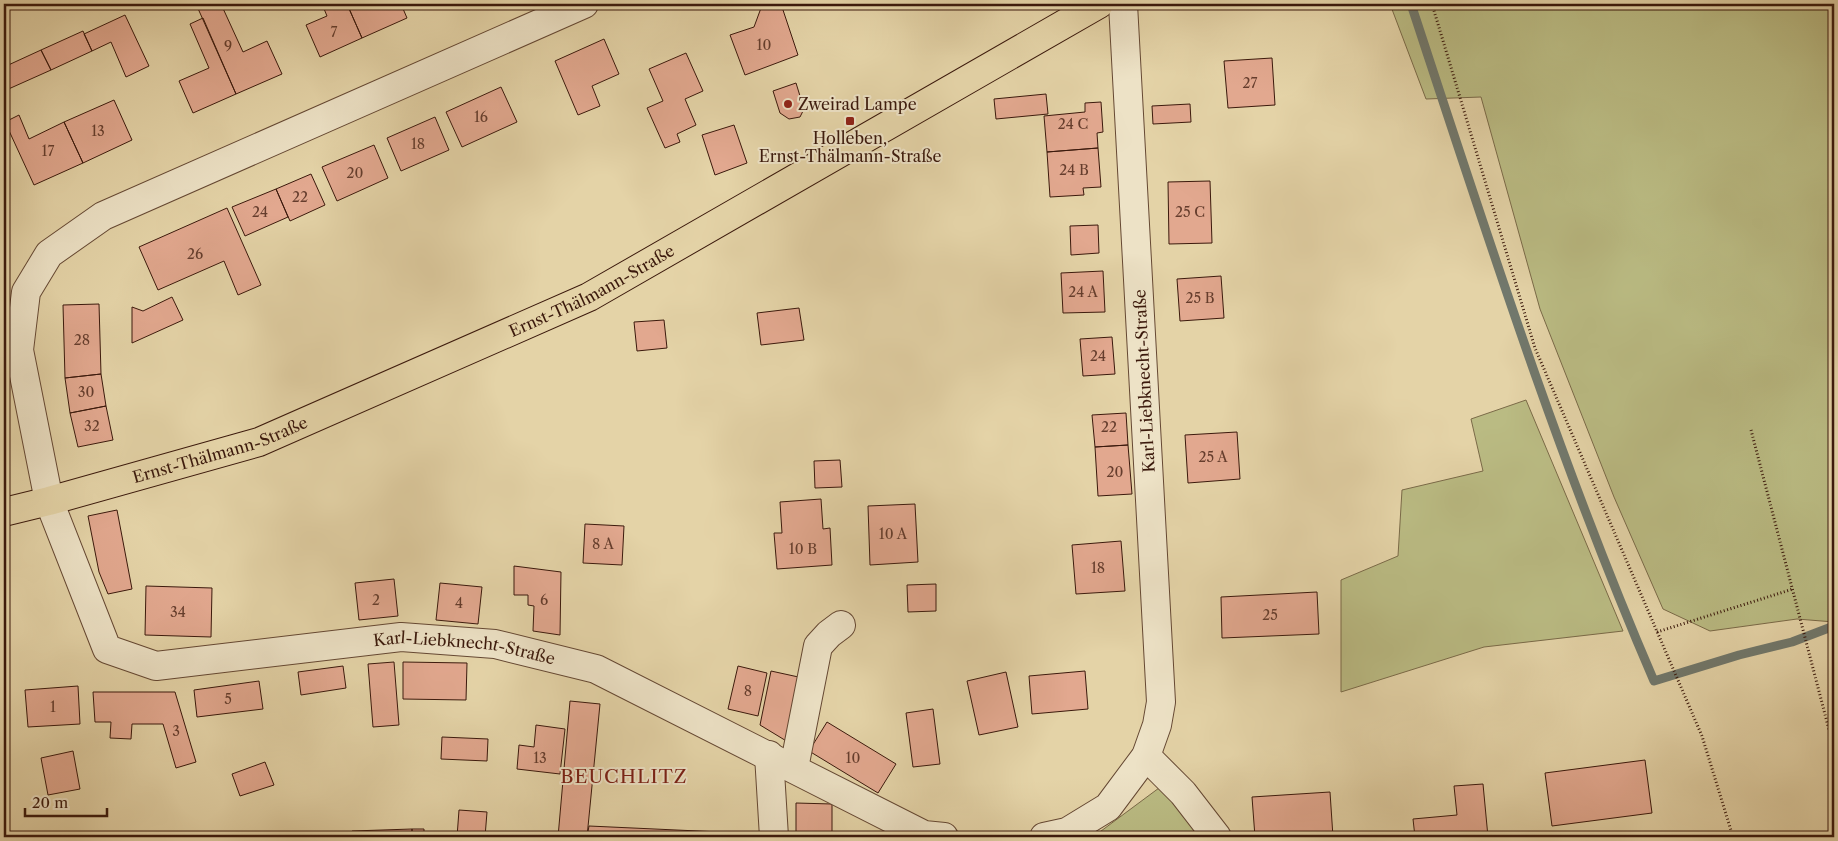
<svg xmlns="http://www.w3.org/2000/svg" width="1838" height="841" font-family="'Libre Caslon Text',serif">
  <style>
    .green { fill: #babb83; stroke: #7a6a48 }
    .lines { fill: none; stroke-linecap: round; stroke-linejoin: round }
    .stream { stroke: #71786c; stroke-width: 9 }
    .building { fill: #e2a88f; stroke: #3b190c }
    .minor-casing { stroke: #654833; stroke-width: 30 }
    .major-casing { stroke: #3b190c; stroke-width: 30 }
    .path { stroke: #3b190c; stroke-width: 3; stroke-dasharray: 1 2.5; stroke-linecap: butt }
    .minor { stroke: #ede2c6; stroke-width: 28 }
    .major { stroke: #e4d3a7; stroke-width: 28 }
    .poi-dot { fill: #8f2418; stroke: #ede2c6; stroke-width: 2 }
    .labels { text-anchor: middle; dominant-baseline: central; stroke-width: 4; stroke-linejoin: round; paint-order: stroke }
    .number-label { font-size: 14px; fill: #653d2d }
    .poi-label { font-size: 16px; fill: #3b190c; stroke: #ede2c6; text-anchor: start }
    .street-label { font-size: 16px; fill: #3b190c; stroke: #ede2c6 }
    .quarter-label { font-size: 19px; letter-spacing: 1px; fill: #7a1f14; stroke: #ede2c6 }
  </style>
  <rect width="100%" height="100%" fill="#e4d3a7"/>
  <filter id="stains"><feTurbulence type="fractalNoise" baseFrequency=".004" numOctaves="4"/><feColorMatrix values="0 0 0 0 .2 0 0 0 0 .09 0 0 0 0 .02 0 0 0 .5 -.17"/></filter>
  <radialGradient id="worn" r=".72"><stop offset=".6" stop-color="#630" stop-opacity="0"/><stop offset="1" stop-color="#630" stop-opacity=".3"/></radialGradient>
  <path class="green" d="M 1390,4 L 1834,4 L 1834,622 L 1797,619 L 1710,631 L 1663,609 L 1614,497 L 1540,309 L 1481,97 L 1426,99 Z
    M 1526,400 L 1623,631 L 1484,647 L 1341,692 L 1341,580 L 1398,556 L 1402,490 L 1483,471 L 1471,419 Z
    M 1163,785 L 1204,837 L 1093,837 Z"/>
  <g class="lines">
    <path class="stream" d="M 1411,4 C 1486,232 1559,461 1654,681 L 1739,655 L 1792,642 L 1834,626"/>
  </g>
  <path class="building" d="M 196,4 L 221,4 L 243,52 L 267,41 L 282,74 L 236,94 Z
    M 322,4 L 347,4 L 362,38 L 320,57 L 306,25 L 327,16 Z
    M 347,4 L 401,4 L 407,18 L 362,38 Z
    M 781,4 L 798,55 L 745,75 L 730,35 L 754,27 L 761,8 Z
    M 125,15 L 149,66 L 126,77 L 111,42 L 92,51 L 84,34 Z
    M 203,18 L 236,94 L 193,113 L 179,81 L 209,68 L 190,24 Z
    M 83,31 L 92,51 L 51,70 L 41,50 Z
    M 604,39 L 619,74 L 592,86 L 600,106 L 578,115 L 555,61 Z
    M 41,50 L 51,70 L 4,91 L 4,67 Z
    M 686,53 L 703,91 L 685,99 L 696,125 L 677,134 L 680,142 L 665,148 L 647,108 L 663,101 L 649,69 Z
    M 1272,58 L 1275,105 L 1228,108 L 1224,61 Z
    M 796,83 L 804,109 L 800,117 L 789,119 L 780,113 L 773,91 Z
    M 501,87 L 517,122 L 462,147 L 446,112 Z
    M 1046,94 L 1048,114 L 996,119 L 994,99 Z
    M 114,100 L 132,140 L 83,163 L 64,122 Z
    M 1101,102 L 1103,132 L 1097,133 L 1098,148 L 1047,152 L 1044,116 L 1085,112 L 1085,103 Z
    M 1190,104 L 1191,122 L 1153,124 L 1152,106 Z
    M 19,115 L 29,139 L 64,122 L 83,163 L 34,185 L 5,122 Z
    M 435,117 L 449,150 L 401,171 L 387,138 Z
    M 734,125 L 747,163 L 715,175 L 702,135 Z
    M 374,145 L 388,178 L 337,201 L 322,167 Z
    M 1098,148 L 1101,187 L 1083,188 L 1084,195 L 1050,197 L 1047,152 Z
    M 311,174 L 325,205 L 290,221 L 276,189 Z
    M 1210,181 L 1212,243 L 1169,244 L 1168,182 Z
    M 276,189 L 288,217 L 245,236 L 232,207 Z
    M 227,208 L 261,285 L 238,295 L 224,261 L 158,290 L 139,247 Z
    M 1098,225 L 1099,253 L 1071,255 L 1070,226 Z
    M 1103,271 L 1105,312 L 1063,313 L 1061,273 Z
    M 1221,276 L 1224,318 L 1180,321 L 1177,279 Z
    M 172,297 L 183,320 L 132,343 L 132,307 L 143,311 Z
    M 99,304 L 101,374 L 65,378 L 63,305 Z
    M 799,308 L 804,340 L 761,345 L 757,313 Z
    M 664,320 L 667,348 L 637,351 L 634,322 Z
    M 1112,337 L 1115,374 L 1083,376 L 1080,339 Z
    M 101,374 L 106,406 L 70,413 L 65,378 Z
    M 106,406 L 113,440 L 78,447 L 70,413 Z
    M 1126,413 L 1128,445 L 1095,447 L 1092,415 Z
    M 1237,432 L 1240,479 L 1188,483 L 1185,435 Z
    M 1128,445 L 1132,494 L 1098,496 L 1095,447 Z
    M 840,460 L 842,487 L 815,488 L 814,461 Z
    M 821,499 L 823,529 L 830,528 L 832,565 L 777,569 L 774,533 L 782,533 L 780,502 Z
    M 915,504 L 918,562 L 870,565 L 868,506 Z
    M 117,510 L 132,589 L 108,594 L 99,572 L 88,516 Z
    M 585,524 L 624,526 L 622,565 L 583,563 Z
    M 1121,541 L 1125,591 L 1076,594 L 1072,545 Z
    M 514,566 L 561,572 L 560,635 L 533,631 L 534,606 L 528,605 L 528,595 L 514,595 Z
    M 394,579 L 398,616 L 359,620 L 355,583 Z
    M 440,583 L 482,587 L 478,624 L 436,620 Z
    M 936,584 L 936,611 L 908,612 L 907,585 Z
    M 146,586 L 212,588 L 211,637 L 145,635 Z
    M 1317,592 L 1319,634 L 1222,638 L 1221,597 Z
    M 394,662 L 399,725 L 373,727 L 368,664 Z
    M 403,662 L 467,663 L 466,700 L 403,699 Z
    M 343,666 L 346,688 L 301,695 L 298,672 Z
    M 738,666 L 767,673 L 758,716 L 728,709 Z
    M 771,671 L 803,678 L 788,742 L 760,725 Z
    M 1085,671 L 1088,709 L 1032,714 L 1029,676 Z
    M 1006,672 L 1018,727 L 979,735 L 967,681 Z
    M 259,681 L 263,709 L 197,717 L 194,690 Z
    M 78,686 L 80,724 L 28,727 L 25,690 Z
    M 93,692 L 175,692 L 196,762 L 176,768 L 163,724 L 132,724 L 131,739 L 110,738 L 111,722 L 95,722 Z
    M 570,701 L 600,704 L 587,837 L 558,837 Z
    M 933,709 L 940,764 L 913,767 L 906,713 Z
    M 827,722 L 896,764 L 878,793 L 809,751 Z
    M 536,725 L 565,729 L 560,774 L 517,769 L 519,745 L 534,747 Z
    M 442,737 L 488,739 L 487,761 L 441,759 Z
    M 73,751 L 80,789 L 48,795 L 41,758 Z
    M 1645,760 L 1652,813 L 1552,826 L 1545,773 Z
    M 265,762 L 274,785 L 240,796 L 232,774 Z
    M 1483,784 L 1488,837 L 1415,837 L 1413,819 L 1457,815 L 1454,786 Z
    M 1330,792 L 1333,837 L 1255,837 L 1252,797 Z
    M 796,803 L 832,804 L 832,837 L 796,837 Z
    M 459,810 L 487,812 L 485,837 L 457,837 Z
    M 589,826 L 742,833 L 742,837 L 587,837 Z
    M 412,829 L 412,837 L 352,837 L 352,831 Z
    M 412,829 L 424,829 L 424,837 L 412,837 Z"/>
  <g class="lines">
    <g class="minor-casing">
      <g id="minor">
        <path id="s1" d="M 584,4 L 103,216 L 49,254 L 26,292 L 19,350 L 49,501 L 107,649 L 156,666 L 401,637 L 495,644 L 596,669 L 924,835 L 944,837"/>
        <path d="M 769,755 L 774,837"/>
        <path d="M 1146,756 L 1183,793 L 1217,837"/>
        <path d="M 794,768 L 818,646 L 829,634 L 841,625"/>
        <path d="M 1044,837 L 1067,832 L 1108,807 L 1146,756 L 1157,725 L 1161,702 L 1123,4"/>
      </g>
    </g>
    <g class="major-casing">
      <g id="major">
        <path id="s2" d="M 4,512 L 49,501 L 259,442 L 589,297 L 1099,4"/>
      </g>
    </g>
    <path class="path" d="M 1432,4 L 1535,348 L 1702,736 L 1733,837
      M 1751,430 L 1834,749
      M 1657,632 L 1793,589"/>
    <use href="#minor" class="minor"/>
    <use href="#major" class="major"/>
  </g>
  <g class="poi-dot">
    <circle cx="788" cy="104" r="5"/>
    <rect x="845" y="116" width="10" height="10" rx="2.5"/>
  </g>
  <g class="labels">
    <g class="number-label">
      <text x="334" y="32">7</text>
      <text x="764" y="45">10</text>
      <text x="228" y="46">9</text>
      <text x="1250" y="83">27</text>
      <text x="481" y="117">16</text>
      <text x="1073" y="124">24 C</text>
      <text x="98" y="131">13</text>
      <text x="418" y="144">18</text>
      <text x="48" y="151">17</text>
      <text x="1074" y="170">24 B</text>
      <text x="355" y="173">20</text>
      <text x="300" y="197">22</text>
      <text x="260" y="212">24</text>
      <text x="1190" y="212">25 C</text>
      <text x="195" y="254">26</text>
      <text x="1083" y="292">24 A</text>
      <text x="1200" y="298">25 B</text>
      <text x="82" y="340">28</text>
      <text x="1098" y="356">24</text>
      <text x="86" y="392">30</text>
      <text x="92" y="426">32</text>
      <text x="1109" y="427">22</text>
      <text x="1213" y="457">25 A</text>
      <text x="1115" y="472">20</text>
      <text x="893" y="534">10 A</text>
      <text x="603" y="544">8 A</text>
      <text x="803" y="549">10 B</text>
      <text x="1098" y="568">18</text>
      <text x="376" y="600">2</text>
      <text x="544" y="600">6</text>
      <text x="459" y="603">4</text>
      <text x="178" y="612">34</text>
      <text x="1270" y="615">25</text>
      <text x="748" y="691">8</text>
      <text x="228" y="699">5</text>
      <text x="53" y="707">1</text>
      <text x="176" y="731">3</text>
      <text x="540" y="758">13</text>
      <text x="853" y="758">10</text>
    </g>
    <g class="poi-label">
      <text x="798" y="104">Zweirad Lampe</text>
      <text x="850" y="138" text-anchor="middle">Holleben,<tspan x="850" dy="18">Ernst-Thälmann-Straße</tspan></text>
    </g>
    <g class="street-label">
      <text stroke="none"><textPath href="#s2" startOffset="630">Ernst-Thälmann-Straße</textPath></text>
      <text transform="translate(1144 381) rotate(-93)">Karl-Liebknecht-Straße</text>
      <text stroke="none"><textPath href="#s2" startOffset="225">Ernst-Thälmann-Straße</textPath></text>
      <text stroke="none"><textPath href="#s1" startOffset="1370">Karl-Liebknecht-Straße</textPath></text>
    </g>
    <g class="quarter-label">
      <text x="624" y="776">BEUCHLITZ</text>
    </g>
  </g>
  <rect width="1838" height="841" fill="none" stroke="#e4d3a7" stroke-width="20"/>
  <rect x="5" y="5" width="1828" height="831" fill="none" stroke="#3b190c" stroke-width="2.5"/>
  <rect x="10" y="10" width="1818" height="821" fill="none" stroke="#3b190c"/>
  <path d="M25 808v8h82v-8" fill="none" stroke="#3b190c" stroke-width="2.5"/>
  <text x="32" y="808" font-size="15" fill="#3b190c" stroke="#ede2c6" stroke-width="4" paint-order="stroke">20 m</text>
  <rect width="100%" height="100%" filter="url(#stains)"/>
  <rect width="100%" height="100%" fill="url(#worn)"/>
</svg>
